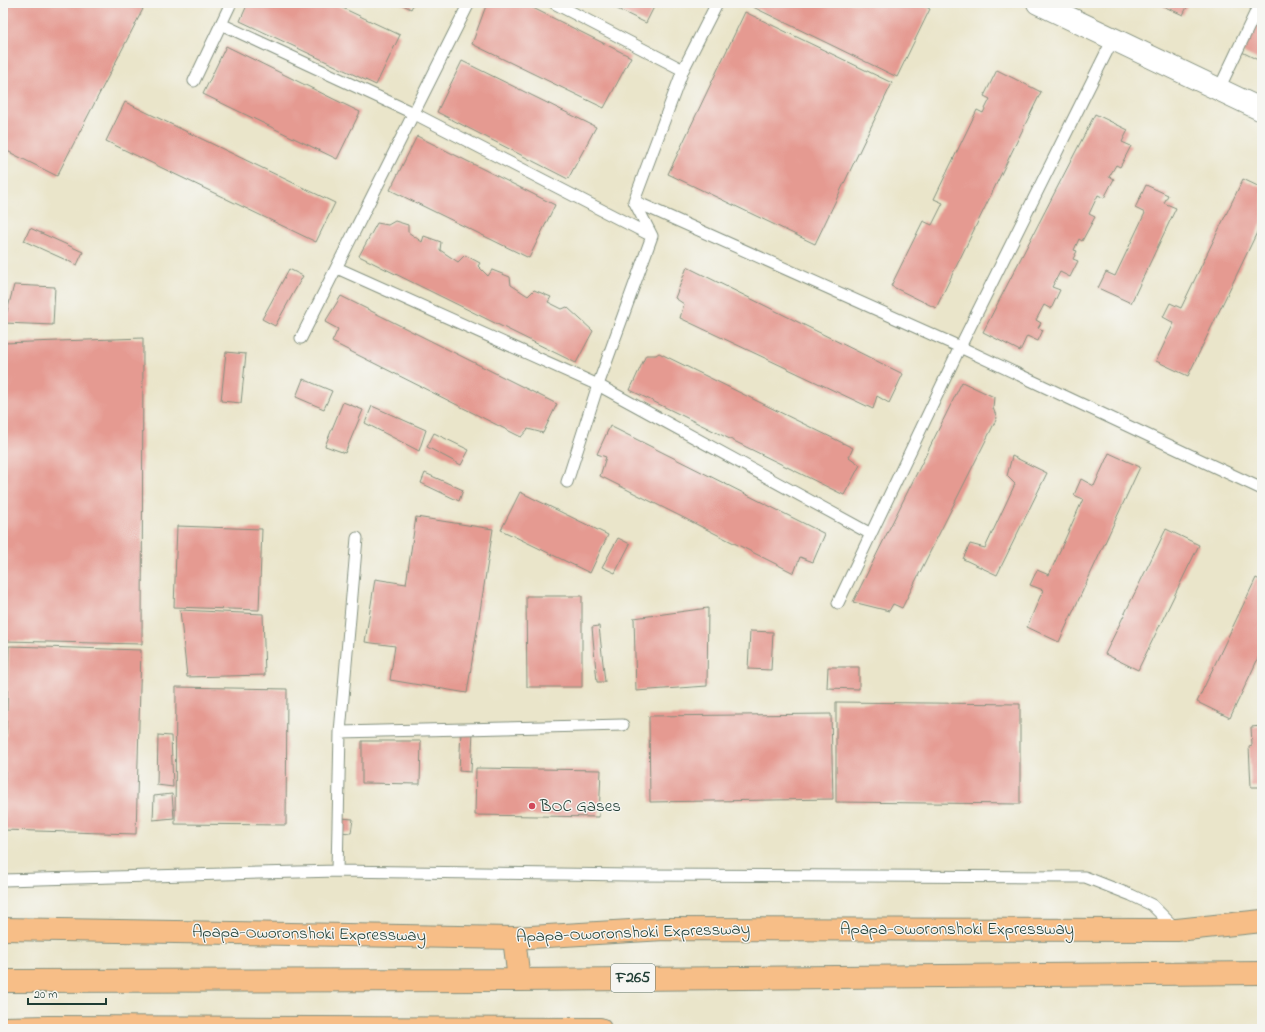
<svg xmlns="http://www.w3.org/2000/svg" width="1265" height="1032" font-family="'Indie Flower',sans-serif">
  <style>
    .building { fill: #e59a91 }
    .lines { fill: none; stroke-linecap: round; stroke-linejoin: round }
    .service-casing { stroke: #84917f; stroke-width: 13 }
    .tertiary-casing { stroke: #84917f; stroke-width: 24 }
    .primary-casing { stroke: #84917f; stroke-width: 24 }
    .motorway-casing { stroke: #84917f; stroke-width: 24 }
    .service { stroke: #fff; stroke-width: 11 }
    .tertiary { stroke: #fff; stroke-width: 22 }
    .primary { stroke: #f7be87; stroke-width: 22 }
    .motorway { stroke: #f7be87; stroke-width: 22 }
    .poi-dot { fill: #d1495b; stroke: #f6f6f2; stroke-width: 1.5 }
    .labels { text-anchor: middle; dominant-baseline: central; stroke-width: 3; stroke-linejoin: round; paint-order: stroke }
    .shield { fill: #f6f6f2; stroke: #60746d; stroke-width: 1 }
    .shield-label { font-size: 16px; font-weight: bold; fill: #1f3d34 }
    .poi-label { font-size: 17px; fill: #1f3d34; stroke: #f6f6f2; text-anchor: start }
    .street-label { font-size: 17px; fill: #1f3d34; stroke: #f6f6f2 }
  </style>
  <rect width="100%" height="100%" fill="#f6f6f2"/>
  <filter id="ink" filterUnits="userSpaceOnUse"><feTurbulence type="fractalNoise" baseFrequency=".025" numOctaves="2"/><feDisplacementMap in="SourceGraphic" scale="8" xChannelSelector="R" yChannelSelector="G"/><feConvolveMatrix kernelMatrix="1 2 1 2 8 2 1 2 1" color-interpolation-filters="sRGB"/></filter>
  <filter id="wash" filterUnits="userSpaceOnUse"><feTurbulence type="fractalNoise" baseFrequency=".012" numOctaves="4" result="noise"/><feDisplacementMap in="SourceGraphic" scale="16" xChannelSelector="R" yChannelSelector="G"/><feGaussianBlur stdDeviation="0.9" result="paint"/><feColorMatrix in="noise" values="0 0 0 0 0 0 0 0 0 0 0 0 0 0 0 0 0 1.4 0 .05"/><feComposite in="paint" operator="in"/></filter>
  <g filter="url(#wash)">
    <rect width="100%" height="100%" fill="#eae5ca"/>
    <g id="blocks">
      <path class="building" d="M 3,3 L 131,3 L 143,9 L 57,176 L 3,149 Z
        M 248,3 L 332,3 L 400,35 L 376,85 L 240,21 Z
        M 399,3 L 414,3 L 411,9 Z
        M 487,3 L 523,3 L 631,57 L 604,108 L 472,44 Z
        M 605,3 L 656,3 L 646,23 Z
        M 753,3 L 919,3 L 930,9 L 897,77 L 751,6 Z
        M 1156,3 L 1189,3 L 1183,15 Z
        M 745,12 L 892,83 L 815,244 L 668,174 Z
        M 1262,13 L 1262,62 L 1242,52 Z
        M 226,46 L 360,112 L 337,159 L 203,94 Z
        M 462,61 L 596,127 L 568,179 L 437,112 Z
        M 997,70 L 1041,92 L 936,308 L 891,286 L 923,221 L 932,225 L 943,203 L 934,199 L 977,110 L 983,113 L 990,99 L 984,96 Z
        M 125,102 L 335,203 L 316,242 L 106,141 Z
        M 1095,114 L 1128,130 L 1122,142 L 1131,146 L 1120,167 L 1116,165 L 1109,177 L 1114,179 L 1104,198 L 1098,195 L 1089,214 L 1095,217 L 1082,241 L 1079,239 L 1074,250 L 1077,251 L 1073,259 L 1078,261 L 1070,277 L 1060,272 L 1052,287 L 1060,290 L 1051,309 L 1044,305 L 1036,320 L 1041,323 L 1038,328 L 1043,330 L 1038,341 L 1027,336 L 1020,351 L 983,332 Z
        M 417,136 L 555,205 L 529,258 L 390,190 Z
        M 1243,179 L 1262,188 L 1262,222 L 1188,376 L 1156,361 L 1174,323 L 1163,317 L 1170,303 L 1181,308 Z
        M 1146,185 L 1168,195 L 1164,203 L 1176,208 L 1131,303 L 1098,288 L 1106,272 L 1115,276 L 1145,213 L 1135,208 Z
        M 395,221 L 408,225 L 408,232 L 422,242 L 424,236 L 441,242 L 440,250 L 458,262 L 465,255 L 480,263 L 478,266 L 488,276 L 492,270 L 510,277 L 511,285 L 528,296 L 534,290 L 551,297 L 548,302 L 562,309 L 567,307 L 593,331 L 576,363 L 359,256 L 377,223 L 388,225 Z
        M 30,228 L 83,252 L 77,265 L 24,241 Z
        M 687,267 L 903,374 L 889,403 L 877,396 L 873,409 L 680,318 L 684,304 L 675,298 Z
        M 289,269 L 303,276 L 275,326 L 262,319 Z
        M 14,285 L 55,287 L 53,325 L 4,323 Z
        M 341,296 L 557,404 L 543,433 L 528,429 L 521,437 L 332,342 L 338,329 L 325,322 Z
        M 143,338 L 142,644 L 3,641 L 3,343 Z
        M 226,352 L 246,354 L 241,403 L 221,401 Z
        M 659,353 L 853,448 L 849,457 L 860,465 L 844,495 L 630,390 L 646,355 L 656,355 Z
        M 303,379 L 332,391 L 324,409 L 296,397 Z
        M 962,382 L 994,397 L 993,408 L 997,418 L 902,608 L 893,604 L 889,611 L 853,602 Z
        M 343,402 L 363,410 L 345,453 L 325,446 Z
        M 372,406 L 426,430 L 419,451 L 365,423 Z
        M 610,426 L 825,534 L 813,562 L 800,557 L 794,573 L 600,476 L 606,457 L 597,454 Z
        M 434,433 L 469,450 L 461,465 L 427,447 Z
        M 1109,453 L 1140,467 L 1059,642 L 1027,627 L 1043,590 L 1030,585 L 1037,570 L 1049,575 L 1083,499 L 1074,495 L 1081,479 L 1094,486 Z
        M 1012,456 L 1047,473 L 997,575 L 963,559 L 970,544 L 985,548 L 1015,484 L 1007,476 Z
        M 425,473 L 463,490 L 459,501 L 421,483 Z
        M 520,492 L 608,535 L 590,573 L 501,530 Z
        M 416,517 L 493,529 L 467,693 L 390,680 L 395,646 L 365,642 L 375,579 L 406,584 Z
        M 177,526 L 262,529 L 259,610 L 174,607 Z
        M 1166,529 L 1199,545 L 1138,670 L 1105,654 Z
        M 618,538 L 630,544 L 615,573 L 602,567 Z
        M 1256,578 L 1262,581 L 1262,650 L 1230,718 L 1197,702 Z
        M 526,596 L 582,596 L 582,687 L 527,687 Z
        M 708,608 L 707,686 L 636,691 L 634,618 Z
        M 180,610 L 263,614 L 265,675 L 187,677 Z
        M 599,626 L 605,682 L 597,682 L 592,627 Z
        M 750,631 L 773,632 L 771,670 L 748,669 Z
        M 9,646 L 141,650 L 136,834 L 3,830 Z
        M 828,667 L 859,667 L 859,689 L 827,688 Z
        M 176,687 L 287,689 L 286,825 L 175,824 Z
        M 836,702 L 1020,704 L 1020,804 L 836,802 Z
        M 831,714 L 833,799 L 650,802 L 649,716 Z
        M 1262,726 L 1262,787 L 1251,787 L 1249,746 L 1252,745 L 1251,727 Z
        M 461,731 L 473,731 L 471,772 L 459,771 Z
        M 158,735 L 171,736 L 173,787 L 157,785 Z
        M 362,741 L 421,741 L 420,784 L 362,783 Z
        M 476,768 L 601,770 L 599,817 L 475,815 Z
        M 172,794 L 174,818 L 153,820 L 154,796 Z
        M 340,818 L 353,819 L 351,833 L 339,832 Z"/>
    </g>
  </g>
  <g filter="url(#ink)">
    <use href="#blocks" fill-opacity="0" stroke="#84917f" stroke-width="1"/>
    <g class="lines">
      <g class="service-casing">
        <path id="service" d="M 554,3 L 683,70
          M 221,24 L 415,114 L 652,236 L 634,201 L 683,70 L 717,3
          M 194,81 L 231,3
          M 1219,89 L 1260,3
          M 634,201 L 960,347 L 1262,489
          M 337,268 L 598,385 L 871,534
          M 301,338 L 469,3
          M 567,482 L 598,385 L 652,236
          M 838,603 L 960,347 L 1113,39
          M 340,732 L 357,538
          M 337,871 L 340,732 L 623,725
          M 3,880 L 337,871 L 630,875 L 1085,877 L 1131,895 L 1152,905 L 1176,929"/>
      </g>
      <g class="tertiary-casing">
        <path id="tertiary" d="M 1038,3 L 1262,110"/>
      </g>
      <g class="primary-casing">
        <path id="primary" d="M 3,929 L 514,938 L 664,929 L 1177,930 L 1262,921"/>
      </g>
      <g class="motorway-casing">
        <path id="motorway" d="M 514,938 L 519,980
          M 3,981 L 519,980 L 1262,973
          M 3,1028 L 49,1027 L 600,1029"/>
      </g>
      <use href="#service" class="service"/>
      <use href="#tertiary" class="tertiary"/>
      <use href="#primary" class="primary"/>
      <use href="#motorway" class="motorway"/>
    </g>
  </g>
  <circle class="poi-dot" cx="532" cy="806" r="4"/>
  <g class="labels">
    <rect class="shield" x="611" y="964" width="44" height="28" rx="3"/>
    <g class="shield-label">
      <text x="633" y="978">F265</text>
    </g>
    <g class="poi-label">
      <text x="540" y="806">BOC Gases</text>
    </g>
    <g class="street-label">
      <text x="957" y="929">Apapa-Oworonshoki Expressway</text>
      <text transform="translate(633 933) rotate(-2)">Apapa-Oworonshoki Expressway</text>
      <text transform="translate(309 934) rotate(1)">Apapa-Oworonshoki Expressway</text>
    </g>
  </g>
  <rect width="1265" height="1032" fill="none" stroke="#f6f6f2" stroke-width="16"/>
  <path d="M28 998v6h78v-6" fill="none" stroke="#1f3d34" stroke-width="2"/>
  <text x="34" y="998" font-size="12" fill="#1f3d34" stroke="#f6f6f2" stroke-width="3" paint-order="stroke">20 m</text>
</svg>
